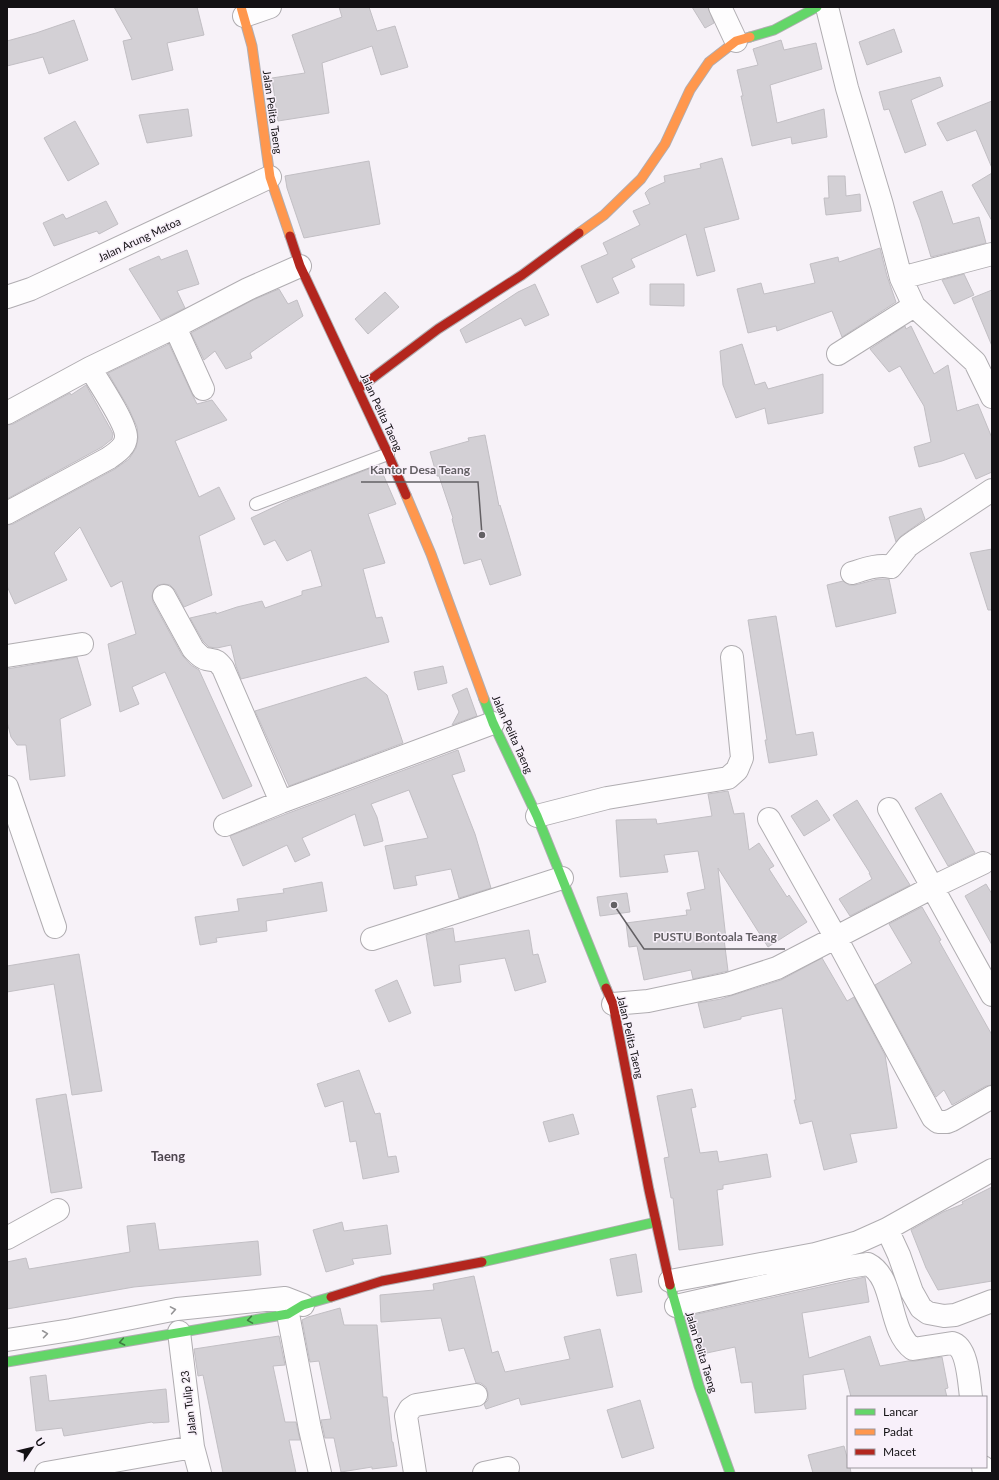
<svg xmlns="http://www.w3.org/2000/svg" width="999" height="1480" font-family="Lato,sans-serif">
  <style>
    .building { fill: #d3d0d5; stroke: #c2bfc4 }
    .lines { fill: none; stroke-linecap: round; stroke-linejoin: round }
    .lane-casing { stroke: #b0adb1; stroke-width: 14 }
    .street-casing { stroke: #b0adb1; stroke-width: 24 }
    .fast-casing { stroke: #b0adb1; stroke-width: 11 }
    .slow-casing { stroke: #b0adb1; stroke-width: 11 }
    .jam-casing { stroke: #b0adb1; stroke-width: 11 }
    .lane { stroke: #fefdfe; stroke-width: 12 }
    .street { stroke: #fefdfe; stroke-width: 22 }
    .fast { stroke: #63d668; stroke-width: 9 }
    .slow { stroke: #ff974d; stroke-width: 9 }
    .jam { stroke: #b3261e; stroke-width: 9 }
    .oneway { stroke: #949395 }
    .oneway2 { stroke: #3f7d42 }
    .labels { text-anchor: middle; dominant-baseline: central; stroke-width: 3; stroke-linejoin: round; paint-order: stroke }
    .street-label { font-size: 11px; fill: #131114; stroke: #f8f0fa }
    .quarter-label { font-size: 13px; font-weight: bold; fill: #4d464e; stroke: #f8f0fa }
    .leader { fill: none; stroke: #636064; stroke-width: 1.5 }
    .callout-dot { fill: #636064; stroke: #f8f0fa; stroke-width: 1.5 }
    .callout-label { font-size: 12px; text-anchor: middle; font-weight: bold; fill: #636064; stroke: #f8f0fa; stroke-width: 3; stroke-linejoin: round; paint-order: stroke }
  </style>
  <rect width="100%" height="100%" fill="#f7f2f8"/>
  <path class="building" d="M 114,7 L 197,7 L 204,35 L 167,43 L 173,70 L 132,80 L 123,41 L 132,39 Z
    M 339,7 L 369,7 L 377,31 L 395,26 L 408,67 L 381,75 L 372,46 L 322,63 L 329,113 L 278,121 L 272,78 L 305,73 L 292,35 L 342,17 Z
    M 692,7 L 708,7 L 714,23 L 705,28 Z
    M 74,20 L 88,60 L 49,74 L 43,57 L 7,66 L 7,41 L 36,33 Z
    M 894,29 L 902,52 L 867,65 L 859,42 Z
    M 781,40 L 784,50 L 816,43 L 822,69 L 770,85 L 777,123 L 824,109 L 827,137 L 792,144 L 791,137 L 752,146 L 741,96 L 743,96 L 737,70 L 758,65 L 753,49 Z
    M 940,77 L 943,86 L 911,100 L 926,145 L 905,153 L 889,109 L 884,110 L 879,92 Z
    M 992,101 L 992,168 L 976,130 L 947,141 L 937,123 Z
    M 188,109 L 192,136 L 147,143 L 139,115 Z
    M 75,121 L 99,164 L 68,181 L 44,138 Z
    M 722,158 L 739,219 L 704,228 L 715,271 L 697,276 L 686,234 L 631,259 L 635,267 L 612,278 L 619,293 L 597,303 L 581,266 L 608,254 L 603,243 L 640,225 L 633,211 L 650,204 L 645,193 L 649,189 L 665,182 L 664,176 L 701,168 L 700,164 Z
    M 369,161 L 380,224 L 304,238 L 287,188 L 285,176 Z
    M 992,173 L 992,221 L 972,185 Z
    M 828,176 L 845,176 L 846,196 L 860,194 L 861,211 L 826,215 L 824,198 L 829,198 Z
    M 942,191 L 953,224 L 979,217 L 986,243 L 931,257 L 920,220 L 913,202 Z
    M 106,201 L 118,224 L 99,234 L 97,231 L 54,246 L 43,223 L 63,214 L 66,219 Z
    M 880,248 L 887,276 L 896,302 L 842,337 L 832,311 L 777,331 L 776,326 L 748,333 L 737,289 L 761,283 L 764,294 L 815,283 L 810,264 L 838,257 L 839,262 Z
    M 187,250 L 199,284 L 177,291 L 185,308 L 161,320 L 129,269 L 159,256 L 161,260 Z
    M 964,274 L 974,295 L 954,304 L 942,280 Z
    M 535,284 L 549,315 L 525,326 L 521,318 L 466,343 L 460,330 L 518,292 Z
    M 650,284 L 684,284 L 684,306 L 650,305 Z
    M 279,289 L 288,304 L 297,300 L 303,316 L 250,353 L 252,358 L 226,369 L 215,351 L 204,360 L 191,333 L 253,300 Z
    M 992,290 L 992,346 L 972,298 Z
    M 385,292 L 399,307 L 368,334 L 355,319 Z
    M 905,326 L 906,329 L 911,326 L 934,374 L 948,365 L 957,411 L 978,404 L 992,438 L 992,472 L 976,479 L 964,453 L 942,461 L 919,467 L 914,447 L 931,442 L 924,406 L 900,366 L 889,372 L 870,349 Z
    M 169,344 L 192,394 L 197,404 L 212,400 L 227,420 L 175,441 L 199,497 L 219,487 L 235,519 L 199,536 L 212,595 L 184,607 L 175,590 L 170,585 L 164,584 L 158,585 L 154,589 L 152,596 L 153,602 L 182,655 L 191,665 L 199,670 L 252,786 L 223,799 L 165,672 L 132,687 L 139,704 L 120,712 L 108,644 L 136,634 L 122,581 L 111,587 L 80,527 L 54,553 L 67,580 L 15,604 L 7,586 L 7,525 L 13,524 L 115,469 L 129,459 L 136,448 L 138,438 L 137,427 L 128,407 L 108,373 Z
    M 742,344 L 755,385 L 765,382 L 768,389 L 823,374 L 823,413 L 768,424 L 765,408 L 736,418 L 723,385 L 720,351 Z
    M 86,385 L 110,428 L 113,434 L 112,439 L 102,447 L 7,499 L 7,425 L 13,424 L 70,393 L 71,395 Z
    M 485,435 L 499,506 L 500,505 L 521,575 L 490,585 L 481,559 L 464,564 L 452,519 L 453,518 L 439,476 L 437,476 L 430,452 L 469,441 L 468,438 Z
    M 379,465 L 396,504 L 368,514 L 385,563 L 363,569 L 376,618 L 382,617 L 389,642 L 241,679 L 236,666 L 231,645 L 217,648 L 209,647 L 203,641 L 190,618 L 216,612 L 216,614 L 237,607 L 262,601 L 265,608 L 302,595 L 302,591 L 322,586 L 311,550 L 287,561 L 275,540 L 264,545 L 251,518 L 291,499 Z
    M 921,508 L 925,519 L 901,536 L 896,542 L 889,517 Z
    M 992,549 L 992,610 L 988,610 L 970,553 Z
    M 878,579 L 889,579 L 896,613 L 836,627 L 827,585 L 843,581 L 849,585 L 855,585 Z
    M 776,616 L 796,735 L 813,732 L 817,755 L 769,763 L 765,740 L 767,740 L 748,620 Z
    M 77,657 L 91,705 L 60,719 L 65,776 L 30,780 L 26,745 L 17,745 L 11,737 L 7,722 L 7,669 Z
    M 443,666 L 447,683 L 418,690 L 414,672 Z
    M 366,677 L 387,695 L 403,743 L 289,786 L 255,711 Z
    M 467,688 L 477,716 L 452,725 L 459,712 L 452,695 Z
    M 458,750 L 465,771 L 452,775 L 475,834 L 491,888 L 459,898 L 451,869 L 415,876 L 417,885 L 394,889 L 385,846 L 428,838 L 409,790 L 371,804 L 377,817 L 383,841 L 364,846 L 355,814 L 302,838 L 310,855 L 295,862 L 287,845 L 243,866 L 230,836 L 286,814 Z
    M 728,791 L 734,814 L 744,813 L 749,850 L 759,843 L 774,866 L 769,869 L 787,897 L 789,895 L 807,922 L 768,947 L 718,868 L 726,939 L 724,939 L 728,971 L 693,979 L 691,970 L 644,980 L 637,946 L 629,947 L 626,923 L 687,915 L 686,910 L 691,910 L 687,893 L 705,889 L 698,851 L 664,855 L 668,872 L 620,877 L 616,820 L 656,819 L 657,824 L 712,816 L 708,794 Z
    M 941,793 L 975,853 L 948,866 L 915,808 Z
    M 817,800 L 830,820 L 804,836 L 791,816 Z
    M 857,800 L 910,885 L 850,916 L 839,899 L 872,879 L 869,873 L 870,873 L 833,815 Z
    M 322,882 L 327,911 L 266,921 L 267,931 L 216,938 L 217,942 L 200,945 L 195,917 L 239,911 L 237,899 L 284,893 L 283,889 Z
    M 986,884 L 992,894 L 992,945 L 965,896 Z
    M 627,893 L 630,912 L 600,916 L 597,897 Z
    M 922,907 L 941,940 L 939,941 L 992,1035 L 992,1085 L 986,1086 L 952,1105 L 944,1090 L 936,1097 L 875,985 L 912,963 L 889,924 Z
    M 453,928 L 455,942 L 529,930 L 533,955 L 538,954 L 546,982 L 515,991 L 505,958 L 459,965 L 461,982 L 434,986 L 426,935 L 441,930 Z
    M 79,954 L 102,1091 L 72,1095 L 54,984 L 7,992 L 7,966 Z
    M 822,958 L 847,1001 L 854,997 L 885,1055 L 897,1128 L 850,1134 L 857,1162 L 824,1170 L 812,1121 L 800,1124 L 794,1100 L 796,1100 L 782,1008 L 741,1017 L 741,1019 L 704,1028 L 698,1003 L 721,999 L 781,980 Z
    M 397,980 L 411,1013 L 389,1022 L 375,990 Z
    M 359,1070 L 375,1114 L 380,1113 L 388,1157 L 396,1156 L 399,1172 L 363,1179 L 356,1141 L 350,1142 L 343,1101 L 325,1107 L 317,1084 Z
    M 692,1089 L 696,1107 L 691,1108 L 700,1153 L 717,1151 L 719,1162 L 767,1154 L 771,1177 L 723,1185 L 723,1189 L 717,1190 L 723,1245 L 679,1250 L 673,1198 L 671,1198 L 664,1158 L 669,1157 L 657,1096 Z
    M 66,1094 L 82,1188 L 51,1193 L 36,1099 Z
    M 573,1114 L 579,1134 L 549,1142 L 543,1122 Z
    M 992,1187 L 992,1281 L 938,1290 L 926,1268 L 911,1230 L 943,1212 L 963,1204 L 962,1202 Z
    M 342,1222 L 344,1231 L 387,1225 L 391,1254 L 352,1259 L 354,1264 L 326,1272 L 313,1230 Z
    M 155,1223 L 159,1250 L 258,1241 L 261,1275 L 134,1287 L 7,1309 L 7,1262 L 26,1258 L 29,1269 L 130,1252 L 127,1226 Z
    M 636,1254 L 642,1292 L 617,1296 L 610,1259 Z
    M 474,1276 L 492,1353 L 498,1351 L 505,1372 L 570,1359 L 564,1337 L 600,1329 L 613,1387 L 521,1405 L 519,1398 L 486,1409 L 484,1404 L 488,1400 L 488,1393 L 486,1387 L 481,1383 L 476,1383 L 464,1348 L 449,1351 L 441,1318 L 381,1322 L 380,1295 L 434,1290 L 433,1284 Z
    M 865,1277 L 869,1302 L 802,1313 L 809,1358 L 870,1336 L 880,1366 L 908,1361 L 915,1361 L 942,1357 L 948,1388 L 945,1389 L 947,1397 L 851,1397 L 844,1369 L 803,1375 L 806,1409 L 755,1413 L 752,1382 L 741,1383 L 735,1347 L 702,1354 L 693,1315 Z
    M 340,1308 L 344,1325 L 377,1325 L 383,1397 L 387,1397 L 392,1442 L 393,1442 L 397,1466 L 372,1469 L 372,1467 L 341,1472 L 334,1438 L 325,1438 L 321,1420 L 331,1419 L 319,1361 L 310,1362 L 302,1320 L 308,1317 Z
    M 279,1336 L 285,1365 L 273,1366 L 285,1422 L 296,1422 L 300,1440 L 289,1440 L 296,1473 L 223,1473 L 203,1375 L 198,1376 L 194,1349 Z
    M 46,1375 L 49,1401 L 166,1389 L 169,1422 L 153,1423 L 152,1422 L 64,1436 L 62,1428 L 36,1431 L 30,1377 Z
    M 640,1400 L 654,1448 L 622,1458 L 607,1410 Z
    M 844,1446 L 848,1461 L 848,1467 L 850,1467 L 851,1473 L 813,1473 L 808,1455 Z"/>
  <g class="lines">
    <g class="lane-casing">
      <path id="lane" d="M 256,504 L 388,454"/>
    </g>
    <g class="street-casing">
      <path id="street" d="M 720,7 L 736,41
        M 827,7 L 847,88 L 882,205 L 901,278 L 914,306 L 975,362 L 992,397
        M 244,16 L 270,7
        M 901,278 L 992,254
        M 7,297 L 31,289 L 270,177
        M 175,327 L 203,389
        M 838,354 L 914,306
        M 7,413 L 90,368
        M 7,513 L 109,458 C 116,453 126,447 126,437 C 127,425 98,381 90,368 L 175,327 L 248,289 L 300,266
        M 852,573 C 865,569 878,564 891,567 L 908,546 L 915,541 L 992,490
        M 164,596 L 193,649 C 197,653 201,658 206,659 C 216,661 216,659 223,668 L 281,802
        M 7,656 L 82,644
        M 7,787 L 55,927
        M 889,809 L 992,995
        M 537,816 L 607,798 L 728,778 L 737,770 L 742,758 L 732,657
        M 769,819 L 836,938 L 933,1118 L 938,1122 L 947,1122 L 952,1120 L 992,1097
        M 225,825 L 281,802 L 493,723
        M 372,939 L 562,878
        M 613,1004 L 648,1001 L 728,984 L 777,968 L 933,887 L 983,863
        M 887,1229 L 899,1255 L 912,1292 L 921,1308 L 928,1313 L 944,1316 L 955,1315 L 992,1301
        M 7,1238 L 58,1210
        M 670,1281 L 815,1254 L 858,1242 L 887,1229 L 992,1170
        M 285,1298 L 310,1429 L 320,1473
        M 676,1306 L 848,1267 L 868,1264 C 896,1278 887,1330 913,1349 L 952,1343 C 968,1347 969,1383 971,1397
        M 179,1332 L 193,1447 L 200,1473
        M 7,1340 L 71,1330 L 177,1309 L 285,1298 L 303,1305
        M 983,1467 L 984,1473
        M 46,1473 L 193,1447
        M 415,1473 L 406,1416 L 410,1409 L 416,1405 L 476,1395
        M 484,1473 L 508,1468"/>
    </g>
    <g class="fast-casing">
      <path id="fast" d="M 750,37 L 774,30 L 817,7
        M 484,699 L 493,723 L 537,816 L 606,988
        M 482,1262 L 656,1222
        M 670,1285 L 699,1386 L 730,1473
        M 7,1362 L 288,1314 L 303,1305 L 331,1297"/>
    </g>
    <g class="slow-casing">
      <path id="slow" d="M 241,7 L 252,46 L 270,177 L 290,236
        M 579,233 L 604,215 L 641,179 L 665,144 L 690,90 L 709,62 L 736,41 L 750,37
        M 406,495 L 431,554 L 484,699"/>
    </g>
    <g class="jam-casing">
      <path id="jam" d="M 290,236 L 300,266 L 388,454 L 406,495
        M 358,389 L 438,329 L 522,275 L 579,233
        M 606,988 L 613,1004 L 649,1190 L 670,1285
        M 331,1297 L 382,1281 L 482,1262"/>
    </g>
    <use href="#lane" class="lane"/>
    <use href="#street" class="street"/>
    <use href="#fast" class="fast"/>
    <use href="#slow" class="slow"/>
    <use href="#jam" class="jam"/>
  </g>
  <defs><path id="oneway-chevron" d="M-2-3.5L2.5 0L-2 3.5" fill="none" stroke-width="1.6" stroke-linecap="round" stroke-linejoin="round"/></defs>
  <g class="oneway">
    <use href="#oneway-chevron" transform="translate(173 1310) rotate(-10)"/>
    <use href="#oneway-chevron" transform="translate(45 1334) rotate(-8)"/>
  </g>
  <g class="oneway2">
    <use href="#oneway-chevron" transform="translate(250 1320) rotate(171)"/>
    <use href="#oneway-chevron" transform="translate(122 1342) rotate(169)"/>
  </g>
  <g class="labels">
    <g class="street-label">
      <text transform="translate(273 112) rotate(82)">Jalan Pelita Taeng</text>
      <text transform="translate(139 239) rotate(-25)">Jalan Arung Matoa</text>
      <text transform="translate(382 412) rotate(65)">Jalan Pelita Taeng</text>
      <text transform="translate(513 734) rotate(66)">Jalan Pelita Taeng</text>
      <text transform="translate(631 1037) rotate(77)">Jalan Pelita Taeng</text>
      <text transform="translate(702 1352) rotate(73)">Jalan Pelita Taeng</text>
      <text transform="translate(188 1403) rotate(-97)">Jalan Tulip 23</text>
    </g>
    <g class="quarter-label">
      <text x="168" y="1156">Taeng</text>
    </g>
  </g>
  <path class="leader" d="M482 535L478 482H361M614 905L644 949H785"/>
  <g class="callout-dot">
    <circle cx="482" cy="535" r="4"/>
    <circle cx="614" cy="905" r="4"/>
  </g>
  <g class="callout-label">
    <text x="420" y="474">Kantor Desa Teang</text>
    <text x="715" y="941">PUSTU Bontoala Teang</text>
  </g>
  <rect width="999" height="1480" fill="none" stroke="#131114" stroke-width="16"/>
  <rect x="847" y="1396" width="140" height="72" fill="#f8f0fa" stroke="#9c979e"/>
  <rect x="855" y="1409" width="20" height="6" fill="#63d668" stroke="#9c979e"/>
  <text x="883" y="1416" font-size="12" fill="#131114">Lancar</text>
  <rect x="855" y="1429" width="20" height="6" fill="#ff974d" stroke="#9c979e"/>
  <text x="883" y="1436" font-size="12" fill="#131114">Padat</text>
  <rect x="855" y="1449" width="20" height="6" fill="#b3261e" stroke="#9c979e"/>
  <text x="883" y="1456" font-size="12" fill="#131114">Macet</text>
  <g transform="translate(32 1448) rotate(55)" stroke="#f8f0fa" stroke-width="3" paint-order="stroke">
  <path d="M0-3L7 15L0 10L-7 15Z" fill="#131114"/>
  <text y="-6" font-size="11" font-weight="bold" text-anchor="middle" fill="#131114">U</text>
  </g>
</svg>
